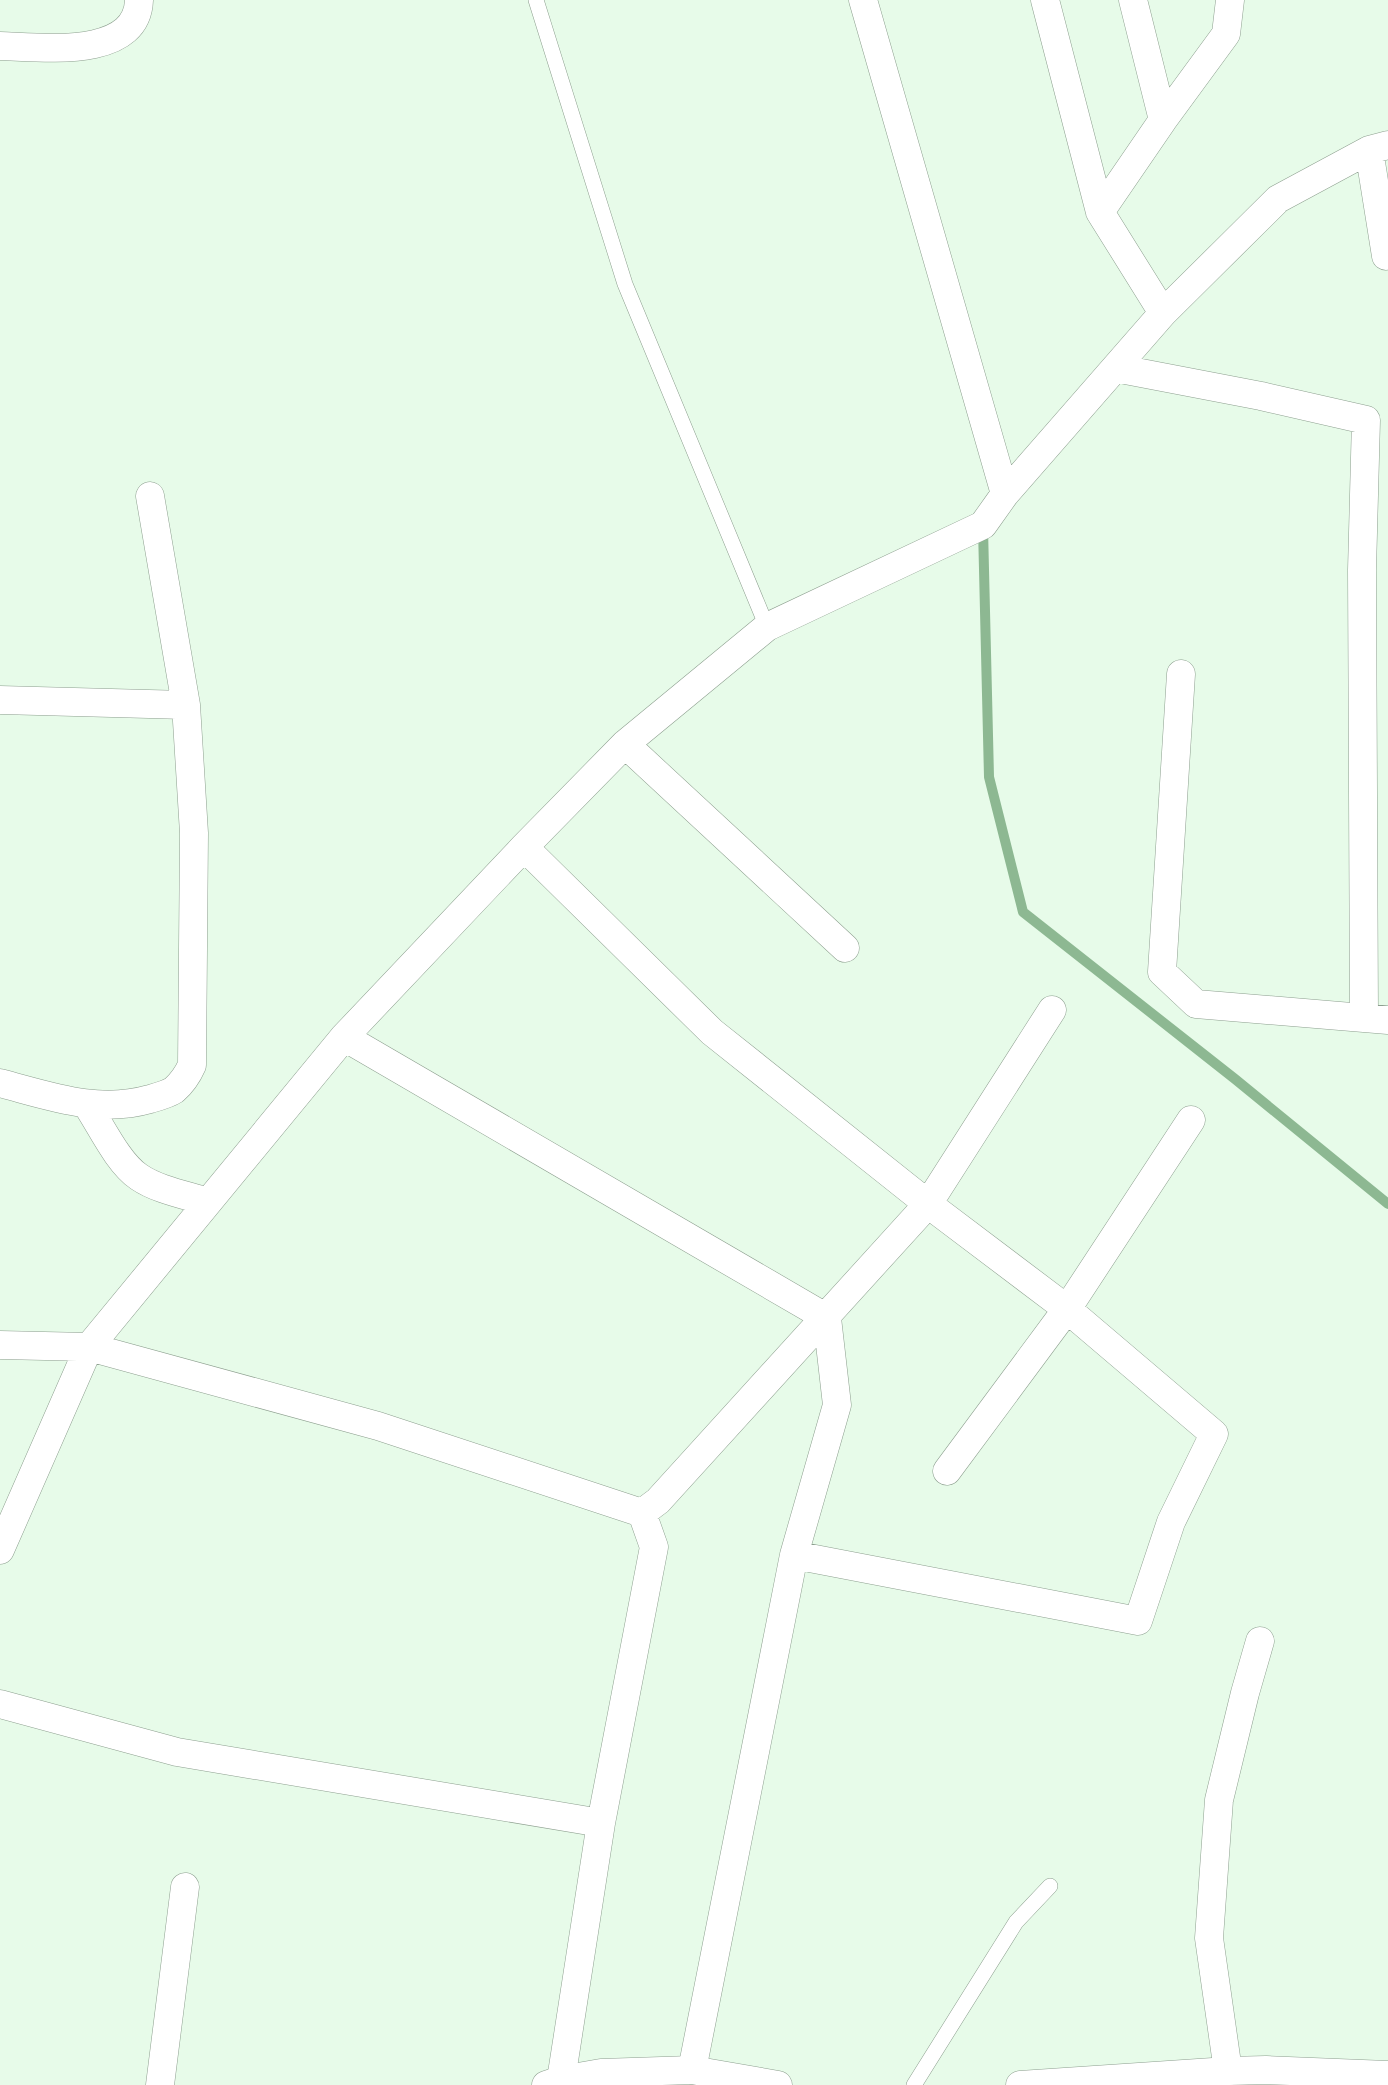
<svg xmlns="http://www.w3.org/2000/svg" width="1388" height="2085" font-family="Montserrat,sans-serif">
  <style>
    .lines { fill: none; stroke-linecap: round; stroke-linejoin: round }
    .stream { stroke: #8db892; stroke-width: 10 }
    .lane-casing { stroke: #8d9f8f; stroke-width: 16 }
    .street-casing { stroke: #8d9f8f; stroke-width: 29 }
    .secondary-casing { stroke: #8d9f8f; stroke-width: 29 }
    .lane { stroke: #fff; stroke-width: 15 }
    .street { stroke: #fff; stroke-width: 28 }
    .secondary { stroke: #fff; stroke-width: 28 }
  </style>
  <rect width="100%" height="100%" fill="#e7fbe9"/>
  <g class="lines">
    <path class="stream" d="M 983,528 L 989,777 L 1023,912 L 1235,1079 L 1388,1204"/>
    <g class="lane-casing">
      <path id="lane" d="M 536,0 L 625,284 L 767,627
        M 914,2085 L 1016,1922 L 1050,1886"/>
    </g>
    <g class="street-casing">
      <path id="street" d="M 863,0 L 1005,494
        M 1045,0 L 1100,212
        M 1133,0 L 1163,120 L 1100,212 L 1163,313
        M 0,46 C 41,47 137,60 139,0
        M 1163,120 L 1226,34 L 1230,0
        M 1369,150 L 1386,256
        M 1115,368 L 1261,396 L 1366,420 L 1362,570 L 1364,1018
        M 1181,674 L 1162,972 L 1196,1004 L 1388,1020
        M 0,700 L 186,705
        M 625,744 L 845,948
        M 524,847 L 712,1032 L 928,1204 L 1067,1309 L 1214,1434 L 1171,1522 L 1138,1621 L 794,1555 L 692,2070
        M 344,1037 L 827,1318 L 837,1405 L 794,1555
        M 0,1083 C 50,1096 98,1114 150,1099 C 157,1097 168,1094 174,1090 C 182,1083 188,1074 192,1065 L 194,833 L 186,705 L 150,496
        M 87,1105 C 101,1126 118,1163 139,1177 C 158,1190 186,1195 208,1202
        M 0,1345 L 89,1347 L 378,1426 L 642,1513 L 658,1501 L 928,1204 L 1052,1010
        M 947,1471 L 1067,1309 L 1191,1120
        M 0,1550 L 89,1347 L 344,1037 L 524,847 L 625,744 L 767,627 L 983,525 L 1005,494 L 1163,313 L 1278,199 L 1369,150 L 1388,145
        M 0,1704 L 177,1752 L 601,1823
        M 1228,2071 L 1209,1938 L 1219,1800 L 1245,1693 L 1260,1641
        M 561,2080 L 601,1823 L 654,1547 L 642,1513
        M 160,2085 L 185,1887"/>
    </g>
    <g class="secondary-casing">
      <path id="secondary" d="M 546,2085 L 561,2080 L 601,2073 L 692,2070 L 778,2085
        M 1020,2085 L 1228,2071 L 1266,2070 L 1388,2075"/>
    </g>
    <use href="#lane" class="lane"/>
    <use href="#street" class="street"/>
    <use href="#secondary" class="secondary"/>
  </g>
</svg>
